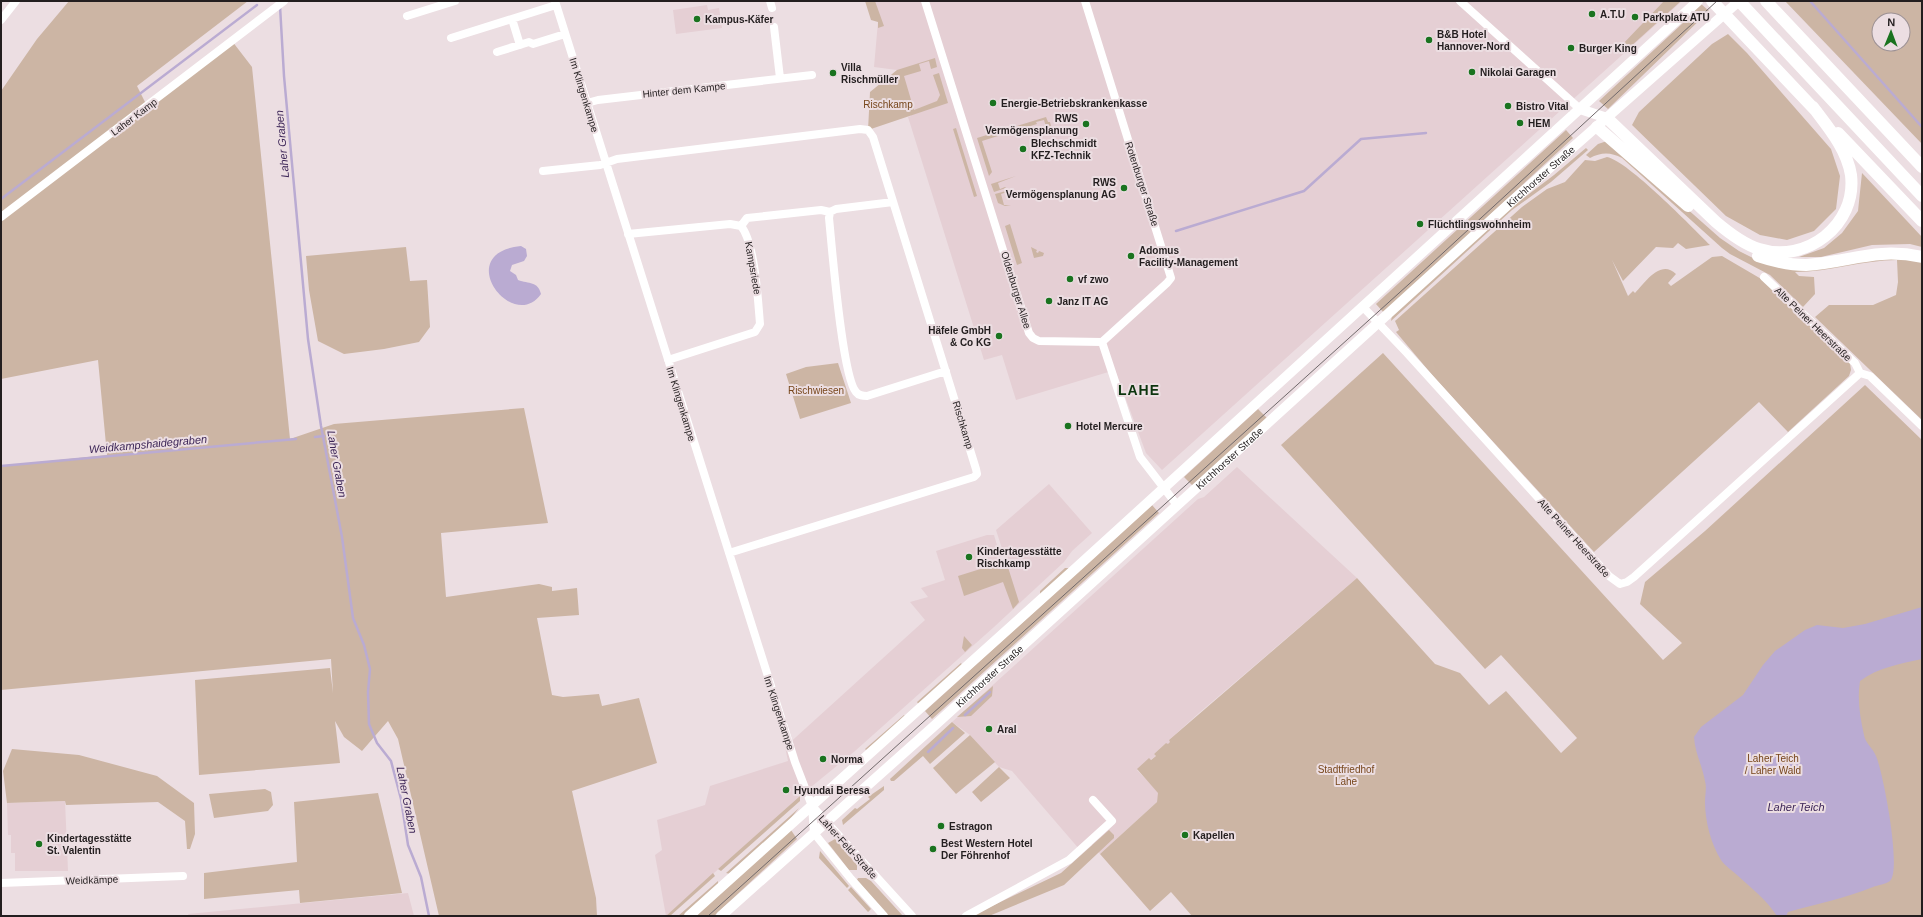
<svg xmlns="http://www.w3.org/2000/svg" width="1923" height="917" font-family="Helvetica,sans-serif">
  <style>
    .built { fill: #e5cfd4 }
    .green { fill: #ccb5a4; fill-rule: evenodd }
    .water { fill: #baabd2 }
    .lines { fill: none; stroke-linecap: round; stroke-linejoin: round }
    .stream { stroke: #baabd2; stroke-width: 2.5 }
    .minor { stroke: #fff; stroke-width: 8 }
    .major { stroke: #fff; stroke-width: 10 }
    .highway { stroke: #fff; stroke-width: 12 }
    .tram { stroke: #71696b; stroke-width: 1 }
    .poi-dot { fill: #1a731f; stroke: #ecdee2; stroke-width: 1.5 }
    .labels { text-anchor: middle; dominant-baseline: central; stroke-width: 4; stroke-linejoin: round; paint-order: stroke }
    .poi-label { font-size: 10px; font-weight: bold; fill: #231e1f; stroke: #ecdee2; text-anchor: start }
    .street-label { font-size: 10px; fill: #231e1f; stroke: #ecdee2 }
    .park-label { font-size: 10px; fill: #77461b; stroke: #ecdee2 }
    .water-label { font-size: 11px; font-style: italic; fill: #3c2557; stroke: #ecdee2 }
    .district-label { font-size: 14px; font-weight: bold; letter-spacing: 1px; fill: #0c350e; stroke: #ecdee2 }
  </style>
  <rect width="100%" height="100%" fill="#ecdee2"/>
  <path class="built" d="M 865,1 L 1682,1 L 1162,470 L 1146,453 L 1115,370 L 1016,400 L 1002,355 L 984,360 L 908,117 L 911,116 L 897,70 L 874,67 L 878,22 Z
    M 707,5 L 708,10 L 719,8 L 722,28 L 676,34 L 673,10 Z
    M 1237,467 L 1357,578 L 1199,713 L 1169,740 L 1171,742 L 1168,745 L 1166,743 L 1154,754 L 1156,756 L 1150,760 L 1149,759 L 1137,770 L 1159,793 L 1157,802 L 1100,854 L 1089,842 L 1080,850 L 1012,771 L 999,767 L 970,735 L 952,722 L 1198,499 L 1204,497 Z
    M 1049,484 L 1092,533 L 1072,551 L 1064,562 L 994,627 L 855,751 L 800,796 L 666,916 L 655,855 L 662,850 L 657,820 L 705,805 L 710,786 L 788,761 L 785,747 L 925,620 L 910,602 L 928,597 L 921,588 L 945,580 L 936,551 L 987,535 L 994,535 L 1002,562 L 1006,561 L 996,530 Z
    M 65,801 L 68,871 L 15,871 L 15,853 L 11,853 L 11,835 L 8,835 L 7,803 Z
    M 408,893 L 414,916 L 189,916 L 188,914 Z"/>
  <path class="green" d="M 69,1 L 248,1 L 137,86 L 147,106 L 232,41 L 252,67 L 290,439 L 334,424 L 524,408 L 548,523 L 441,533 L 446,597 L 539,584 L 552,587 L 552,591 L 577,588 L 579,615 L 537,618 L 552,695 L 563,697 L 599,694 L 602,706 L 639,698 L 657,763 L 572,791 L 596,898 L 597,916 L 439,916 L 398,739 L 388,721 L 362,751 L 344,737 L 335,721 L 340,763 L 199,775 L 195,680 L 330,668 L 333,693 L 331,659 L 1,690 L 1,466 L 107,455 L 98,360 L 1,379 L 1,91 L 37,39 Z
    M 865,1 L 875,1 L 884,26 L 878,28 L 878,22 L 871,20 Z
    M 1664,1 L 1681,1 L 1630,47 L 1621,46 Z
    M 1785,1 L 1922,1 L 1922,144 ZM 1879,20 L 1903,20 L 1903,44 L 1879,44 Z
    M 1700,3 L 1709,11 L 1608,109 L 1599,101 L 1684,22 Z
    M 1728,34 L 1747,53 L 1831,149 L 1840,176 L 1836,209 L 1814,231 L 1787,240 L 1760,235 L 1726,216 L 1632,125 L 1639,112 L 1712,44 Z
    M 935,58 L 937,67 L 931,69 L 929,61 L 919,64 L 921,71 L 904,76 L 914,110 L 937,101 L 940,95 L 933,75 L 939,73 L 948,103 L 868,130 L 870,92 L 897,70 Z
    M 1046,117 L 1048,122 L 1050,122 L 1051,126 L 1046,127 L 1044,120 L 1036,122 L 1037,124 L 982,141 L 992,172 L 989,176 L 977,138 Z
    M 956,128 L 977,196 L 974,197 L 953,129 Z
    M 1566,130 L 1573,138 L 1384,313 L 1376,304 Z
    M 1607,141 L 1624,153 L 1720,238 L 1739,251 L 1759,261 L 1867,257 L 1922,259 L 1922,420 L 1815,317 L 1829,305 L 1873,305 L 1896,295 L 1898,282 L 1897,260 C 1863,260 1829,272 1795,272 L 1799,276 L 1814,277 L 1815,294 L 1803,307 L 1770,275 L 1730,254 L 1722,248 L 1622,158 C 1611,152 1601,152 1590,158 L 1586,155 L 1598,144 Z
    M 1586,148 L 1588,150 L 1551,182 L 1512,210 L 1391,321 L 1392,315 L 1508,210 L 1554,175 Z
    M 1607,157 C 1628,161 1692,227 1710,245 L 1686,249 L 1678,243 L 1673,248 L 1656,247 L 1623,281 L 1612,260 L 1628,296 L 1633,291 L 1635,293 C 1646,281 1661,259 1676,274 L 1668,283 L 1671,286 L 1712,257 L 1722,256 L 1763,280 L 1850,363 L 1851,370 L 1849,376 L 1788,432 L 1759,402 L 1594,552 L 1433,376 L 1396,332 L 1399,330 L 1395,321 L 1522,207 L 1547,189 L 1565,182 L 1585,160 L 1595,161 Z
    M 1862,173 L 1922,237 L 1922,247 L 1910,244 L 1872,245 L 1821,257 L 1799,257 L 1824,248 L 1842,233 L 1858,211 Z
    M 1016,176 L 998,183 L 1000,189 L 1005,187 L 1006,188 L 994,192 L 991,184 Z
    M 1006,191 L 1007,192 L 1001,194 L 1004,205 L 1011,205 L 1005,206 L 998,203 L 995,194 Z
    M 1010,224 L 1022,263 L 1017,265 L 1005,226 Z
    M 406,247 L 410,281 L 427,280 L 430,327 L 419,342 L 384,349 L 344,354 L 318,341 L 309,290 L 306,256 Z
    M 1031,247 L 1037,250 L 1036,252 L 1038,253 L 1039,251 L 1044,253 L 1043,256 L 1034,258 Z
    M 1383,353 L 1663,660 L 1682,643 L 1640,604 L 1645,582 L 1705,531 L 1865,385 L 1922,440 L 1922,916 L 1192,916 L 1171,892 L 1150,911 L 1100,854 L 1157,802 L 1158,793 L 1137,769 L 1149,758 L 1151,760 L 1156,756 L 1154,754 L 1166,743 L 1168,744 L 1170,742 L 1169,740 L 1357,578 L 1435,664 L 1460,673 L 1489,705 L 1506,691 L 1561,753 L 1577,738 L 1501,655 L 1485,669 L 1281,445 Z
    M 838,363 L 851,403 L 800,419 L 786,374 L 806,367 Z
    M 1258,409 L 1267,418 L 1193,486 L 1184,477 Z
    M 1152,505 L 1159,513 L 932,719 L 925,711 Z
    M 1006,561 L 1019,602 L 1013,609 L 1003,582 L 964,596 L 958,576 Z
    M 1065,568 L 1070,568 L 1040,595 L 1040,591 Z
    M 964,636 L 972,645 L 965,652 L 962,648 Z
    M 961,663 L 963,666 L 919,705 L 917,702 Z
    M 993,686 L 992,696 L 971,716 L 957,717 Z
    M 904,715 L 906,717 L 866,750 L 865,749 Z
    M 952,722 L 965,733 L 930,764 L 923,756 L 894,781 L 891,781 L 890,779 Z
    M 970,735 L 995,762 L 956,794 L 933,768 Z
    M 12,749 L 79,755 L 157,776 L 194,803 L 195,834 L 190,849 L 187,849 L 185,821 L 158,802 L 66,805 L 65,801 L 7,803 L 3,771 Z
    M 999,767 L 1010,778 L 981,802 L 972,792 Z
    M 884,786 L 884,790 L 843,825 L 842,820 L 855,808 L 857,809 L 870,799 L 868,797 Z
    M 265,789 L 271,792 L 273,805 L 268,811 L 214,818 L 209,794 Z
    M 378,793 L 402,893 L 300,903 L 299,890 L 204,899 L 204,873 L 297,862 L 294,802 Z
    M 800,796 L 800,801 L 721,871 L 718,869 Z
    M 799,808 L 787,823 L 730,874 L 726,873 Z
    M 791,830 L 797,839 L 714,916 L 694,916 Z
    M 1109,830 L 1114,835 L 1114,838 L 1064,885 L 989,916 L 971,916 L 1061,873 Z
    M 835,839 L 857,865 L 857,870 L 849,870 L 828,843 Z
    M 820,851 L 849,886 L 847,888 L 819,858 Z
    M 713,873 L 715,876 L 670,916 L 666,916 Z
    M 858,878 L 866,878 L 871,881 L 903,916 L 888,916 L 857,880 Z
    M 718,881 L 718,884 L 683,916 L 678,916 Z
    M 851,887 L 871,909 L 868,912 L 848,890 Z"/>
  <path class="water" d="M 521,246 L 526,249 L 527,256 L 524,261 L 512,265 L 510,271 L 516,275 L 518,280 C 529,284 538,281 541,294 C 513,334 451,253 521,246 Z
    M 1922,607 L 1922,659 C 1900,664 1879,667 1860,681 C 1857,699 1860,717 1864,735 C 1865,743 1873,748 1876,756 C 1883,772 1902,870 1890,881 C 1886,884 1878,885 1873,887 C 1845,898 1817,904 1788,912 L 1786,916 L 1777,916 C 1766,899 1751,888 1737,875 C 1732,870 1725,866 1721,860 C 1711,844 1705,821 1705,802 C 1705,794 1707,788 1705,781 C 1702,765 1695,753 1694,737 L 1701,727 L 1743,695 L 1763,665 L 1775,651 L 1805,630 L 1817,625 L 1843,628 L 1865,624 Z"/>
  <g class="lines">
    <path class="stream" d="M 1810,1 L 1922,127
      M 280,6 L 284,76 L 308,339 L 321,426 L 342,537 L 353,618 L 364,645 L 370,669 L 368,692 L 369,724 L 377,743 L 391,761 L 401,799 L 408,845 L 421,877 L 429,916
      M 1,199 L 257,5
      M 1176,231 L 1304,191 L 1361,139 L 1426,133
      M 315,437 L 324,436
      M 1,466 L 296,439
      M 965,715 L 990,692
      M 928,752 L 953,728"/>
    <path class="minor" d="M 555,1 L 795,762 L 812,806 L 814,833 L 851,879 L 884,916
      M 770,1 L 772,8
      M 925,1 L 1029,333 L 1033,338 L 1039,341 L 1102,342
      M 1085,1 L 1171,278 L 1167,283 L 1102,342
      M 1460,1 L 1580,109
      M 407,16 L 455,1
      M 512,19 L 520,45
      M 1,20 L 16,1
      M 774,27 L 780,78
      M 451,38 L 556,5
      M 497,52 L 529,42 L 533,44 L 565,34
      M 587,103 L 598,100 L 812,75
      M 543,171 L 600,165 L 617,159 L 860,129 L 868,130 L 873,137 L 976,469 L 977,474 L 974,477 L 729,553
      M 830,212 L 829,218 C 832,247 842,376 856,392 C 859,396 863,396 867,396 L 946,371
      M 1,217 L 284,1
      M 741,226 L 747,218 L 821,210 L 830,212 L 836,209 L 893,202
      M 628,234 L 730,224 L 741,226 C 755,243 758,300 760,324 L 755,332 L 668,360
      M 1764,277 L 1855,363 L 1860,373
      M 1363,307 L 1407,353 L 1609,576 L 1620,584 L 1627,582 L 1634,577 L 1860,373 L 1870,376 L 1922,426
      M 1102,342 L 1140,457 L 1177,505
      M 812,806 L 912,916
      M 1,883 L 183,876
      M 966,916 L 1069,860 L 1112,821 L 1093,800"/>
    <g class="major">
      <path d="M 1580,109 L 1607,118"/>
      <path d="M 689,916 L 1076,568 L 1698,1"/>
      <path id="s1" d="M 721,916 L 933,727 L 1510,203 L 1739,1"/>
    </g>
    <path class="highway" d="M 1712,1 L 1817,112
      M 1739,1 L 1922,196
      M 1766,1 L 1922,167
      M 1607,118 L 1716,222 C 1729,233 1743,244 1759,249 C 1806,264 1857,225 1851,175 C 1847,149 1828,127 1813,107
      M 1597,127 L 1688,206
      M 1838,133 L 1922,221
      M 1758,256 C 1773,261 1790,265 1806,265 C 1850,262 1876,247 1922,257"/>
    <path class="tram" d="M 708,916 L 1419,275 L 1717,1"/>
  </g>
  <g class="poi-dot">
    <circle cx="1592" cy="14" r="4"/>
    <circle cx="1635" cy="17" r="4"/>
    <circle cx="697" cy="19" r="4"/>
    <circle cx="1429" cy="40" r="4"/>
    <circle cx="1571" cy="48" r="4"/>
    <circle cx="1472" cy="72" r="4"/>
    <circle cx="833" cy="73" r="4"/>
    <circle cx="993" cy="103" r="4"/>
    <circle cx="1508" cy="106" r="4"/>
    <circle cx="1520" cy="123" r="4"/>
    <circle cx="1086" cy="124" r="4"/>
    <circle cx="1023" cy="149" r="4"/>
    <circle cx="1124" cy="188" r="4"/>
    <circle cx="1420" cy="224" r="4"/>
    <circle cx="1131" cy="256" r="4"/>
    <circle cx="1070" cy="279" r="4"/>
    <circle cx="1049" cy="301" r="4"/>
    <circle cx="999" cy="336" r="4"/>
    <circle cx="1068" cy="426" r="4"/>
    <circle cx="969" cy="557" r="4"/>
    <circle cx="989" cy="729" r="4"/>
    <circle cx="823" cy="759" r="4"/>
    <circle cx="786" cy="790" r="4"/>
    <circle cx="941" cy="826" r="4"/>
    <circle cx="1185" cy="835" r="4"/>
    <circle cx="39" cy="844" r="4"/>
    <circle cx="933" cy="849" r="4"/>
  </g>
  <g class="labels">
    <g class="poi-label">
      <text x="1600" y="14">A.T.U</text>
      <text x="1643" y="17">Parkplatz ATU</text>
      <text x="705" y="19">Kampus-Käfer</text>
      <text x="1437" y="34">B&amp;B Hotel<tspan x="1437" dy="12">Hannover-Nord</tspan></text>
      <text x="1579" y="48">Burger King</text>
      <text x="841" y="67">Villa<tspan x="841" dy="12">Rischmüller</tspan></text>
      <text x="1480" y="72">Nikolai Garagen</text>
      <text x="1001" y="103">Energie-Betriebskrankenkasse</text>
      <text x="1516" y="106">Bistro Vital</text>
      <text x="1078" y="118" text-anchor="end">RWS<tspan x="1078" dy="12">Vermögensplanung</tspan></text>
      <text x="1528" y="123">HEM</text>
      <text x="1031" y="143">Blechschmidt<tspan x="1031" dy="12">KFZ-Technik</tspan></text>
      <text x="1116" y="182" text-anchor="end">RWS<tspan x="1116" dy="12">Vermögensplanung AG</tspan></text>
      <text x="1428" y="224">Flüchtlingswohnheim</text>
      <text x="1139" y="250">Adomus<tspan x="1139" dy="12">Facility-Management</tspan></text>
      <text x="1078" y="279">vf zwo</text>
      <text x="1057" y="301">Janz IT AG</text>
      <text x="991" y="330" text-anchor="end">Häfele GmbH<tspan x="991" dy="12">&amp; Co KG</tspan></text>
      <text x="1076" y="426">Hotel Mercure</text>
      <text x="977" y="551">Kindertagesstätte<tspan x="977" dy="12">Rischkamp</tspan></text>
      <text x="997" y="729">Aral</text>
      <text x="831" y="759">Norma</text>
      <text x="794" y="790">Hyundai Beresa</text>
      <text x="949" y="826">Estragon</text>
      <text x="1193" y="835">Kapellen</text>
      <text x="47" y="838">Kindertagesstätte<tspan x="47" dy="12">St. Valentin</tspan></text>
      <text x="941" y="843">Best Western Hotel<tspan x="941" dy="12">Der Föhrenhof</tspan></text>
    </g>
    <g class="street-label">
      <text transform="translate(684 90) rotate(-6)">Hinter dem Kampe</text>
      <text transform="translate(584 95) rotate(73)">Im Klingenkampe</text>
      <text transform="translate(134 117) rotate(-37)">Laher Kamp</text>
      <text stroke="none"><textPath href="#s1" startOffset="1104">Kirchhorster Straße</textPath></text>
      <text transform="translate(1142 184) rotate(72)">Rotenburger Straße</text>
      <text transform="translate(753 268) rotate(80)">Kampsriede</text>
      <text transform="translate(1016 290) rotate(73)">Oldenburger Allee</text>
      <text transform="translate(1813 324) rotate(44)">Alte Peiner Heerstraße</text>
      <text transform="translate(681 404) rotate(73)">Im Klingenkampe</text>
      <text transform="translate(963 425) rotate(73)">Rischkamp</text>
      <text stroke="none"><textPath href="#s1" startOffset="684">Kirchhorster Straße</textPath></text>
      <text transform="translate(1574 538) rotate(48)">Alte Peiner Heerstraße</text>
      <text stroke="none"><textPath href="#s1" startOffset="360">Kirchhorster Straße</textPath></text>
      <text transform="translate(779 713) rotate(72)">Im Klingenkampe</text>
      <text transform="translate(848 847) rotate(48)">Laher-Feld-Straße</text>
      <text transform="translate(92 880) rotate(-2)">Weidkämpe</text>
    </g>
    <g class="park-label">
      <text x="888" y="104">Rischkamp</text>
      <text x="816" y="390">Rischwiesen</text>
      <text x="1773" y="758">Laher Teich<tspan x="1773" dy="12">/ Laher Wald</tspan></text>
      <text x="1346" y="769">Stadtfriedhof<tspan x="1346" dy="12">Lahe</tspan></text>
    </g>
    <g class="water-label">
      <text transform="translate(282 144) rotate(-95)">Laher Graben</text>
      <text transform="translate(148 444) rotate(-5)">Weidkampshaidegraben</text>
      <text transform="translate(337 464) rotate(80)">Laher Graben</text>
      <text transform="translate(407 800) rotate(79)">Laher Graben</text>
      <text x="1796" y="807">Laher Teich</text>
    </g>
    <g class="district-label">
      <text x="1139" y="390">LAHE</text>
    </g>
  </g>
  <rect width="1923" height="917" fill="none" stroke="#231e1f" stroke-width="4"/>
  <g transform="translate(1891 32) rotate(1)"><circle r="19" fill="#ecdee2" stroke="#9c9194"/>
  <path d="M0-3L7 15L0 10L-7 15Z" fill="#1a731f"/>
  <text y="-6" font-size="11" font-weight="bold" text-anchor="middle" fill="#231e1f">N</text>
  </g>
</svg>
